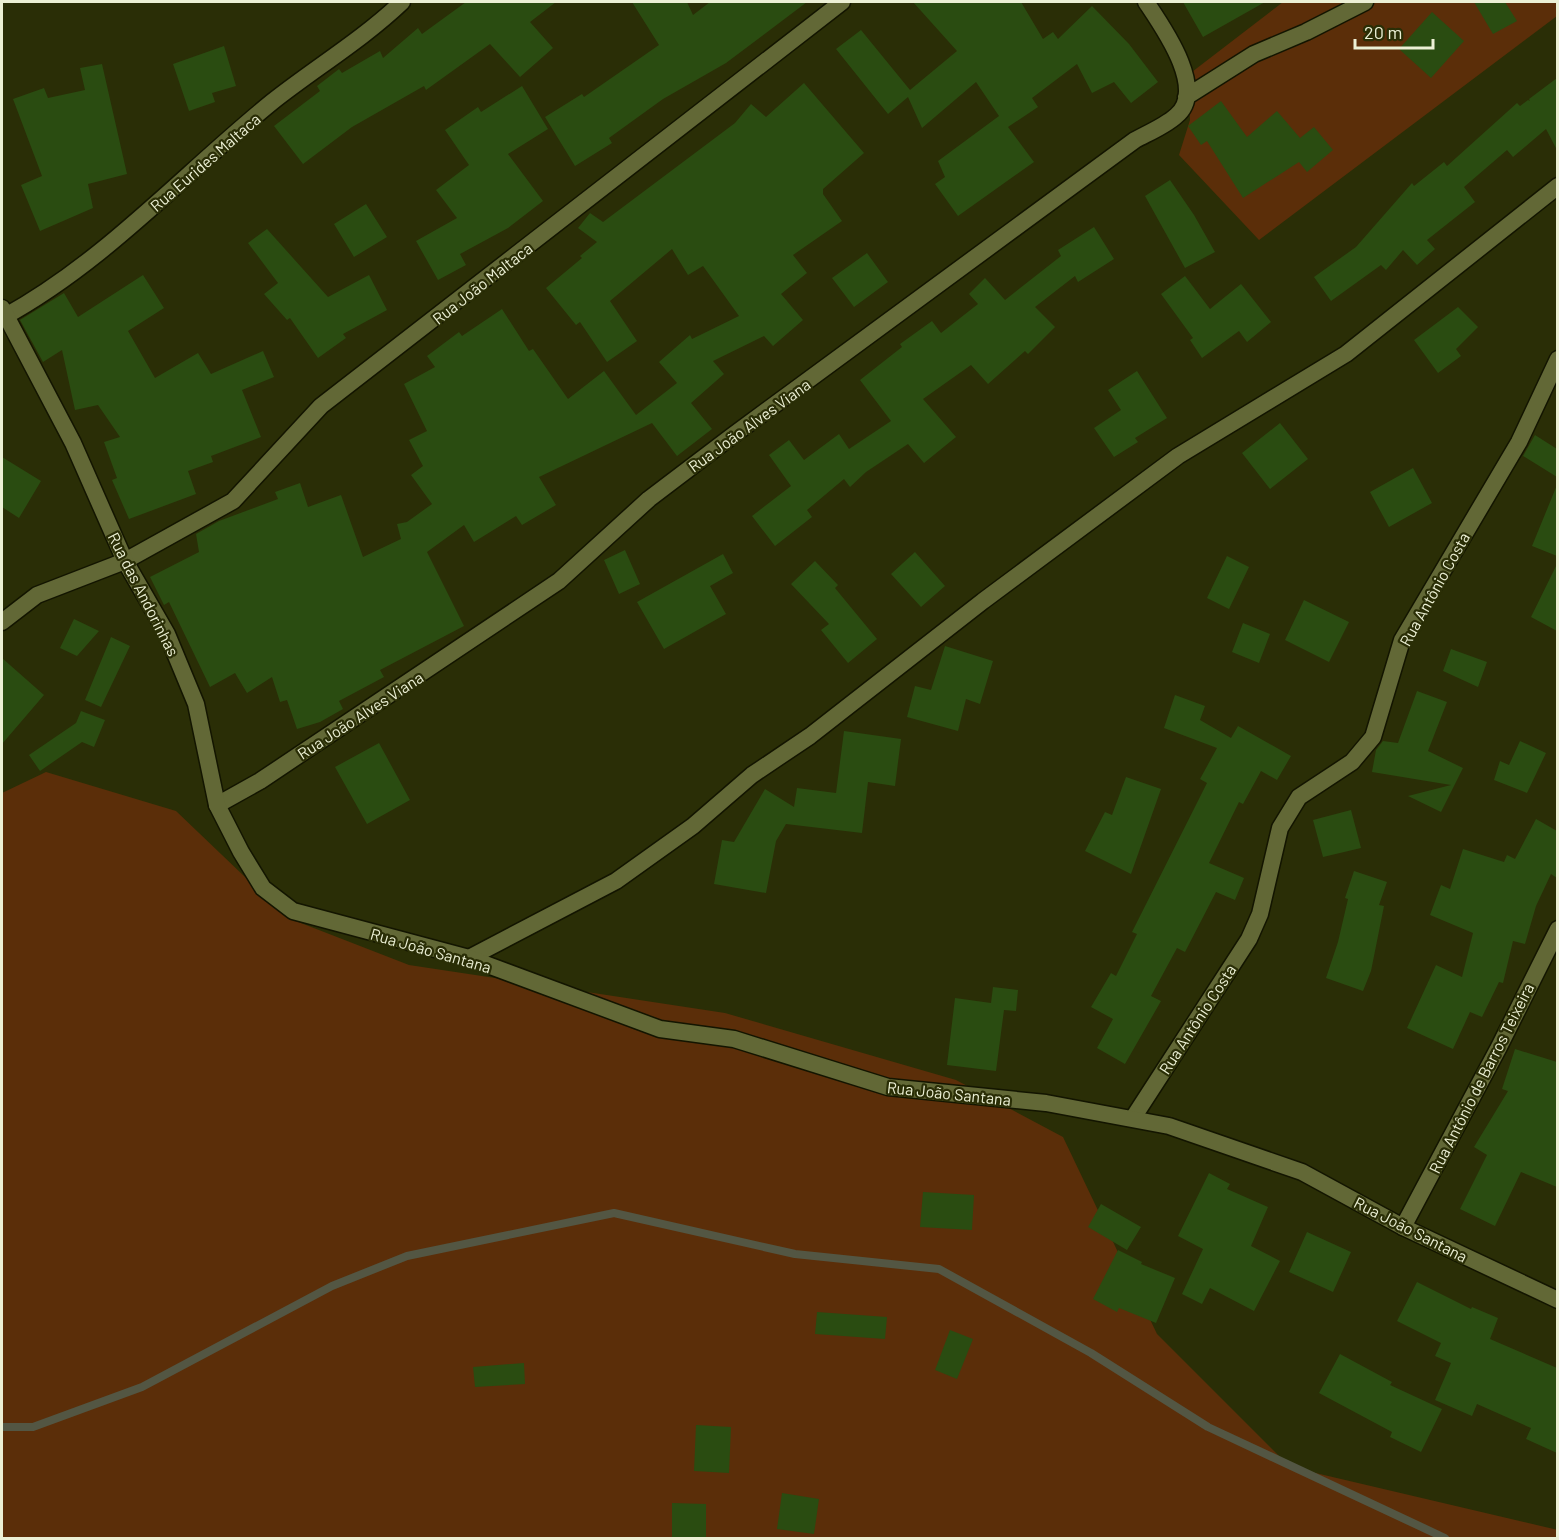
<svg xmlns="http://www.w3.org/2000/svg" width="1559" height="1540" font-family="Barlow,sans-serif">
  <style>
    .green { fill: #5b2e09 }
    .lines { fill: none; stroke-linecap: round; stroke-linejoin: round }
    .stream { stroke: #535643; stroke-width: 8 }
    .building { fill: #2a4c11 }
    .minor-casing { stroke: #131500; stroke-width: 19 }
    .tertiary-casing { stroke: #131500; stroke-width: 19 }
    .minor { stroke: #626836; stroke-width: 16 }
    .tertiary { stroke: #626836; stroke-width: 16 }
    .labels { text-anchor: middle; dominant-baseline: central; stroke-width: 4.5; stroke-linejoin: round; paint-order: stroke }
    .street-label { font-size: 16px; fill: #ecf0d5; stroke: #2a2e06 }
  </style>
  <rect width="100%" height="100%" fill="#2a2e06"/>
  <path class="green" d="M 1283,2 L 1557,2 L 1557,16 L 1259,240 L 1179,155 L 1190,120 L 1188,75 Z
    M 46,772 L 176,811 L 288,918 L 409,965 L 725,1013 L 956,1080 L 1063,1137 L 1157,1334 L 1290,1467 L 1558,1530 L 1557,1538 L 2,1538 L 2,793 Z"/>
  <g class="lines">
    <path class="stream" d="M 2,1427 L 33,1427 L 142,1387 L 332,1286 L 407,1256 L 614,1213 L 795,1254 L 939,1269 L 1091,1353 L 1208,1427 L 1445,1538"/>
  </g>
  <path class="building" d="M 466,2 L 556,2 L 530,22 L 553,48 L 520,77 L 490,44 L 426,90 L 424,86 L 352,127 L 303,164 L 274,126 L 320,91 L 317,86 L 339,69 L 342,73 L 380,51 L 383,58 L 418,28 L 422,34 Z
    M 632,2 L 687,2 L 693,15 L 710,2 L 807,2 L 726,63 L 663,99 L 609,138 L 612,143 L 575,166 L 545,117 L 582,94 L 584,97 L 659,45 Z
    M 913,2 L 1021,2 L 1043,39 L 1053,32 L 1058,39 L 1092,6 L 1129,44 L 1158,82 L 1131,103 L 1114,82 L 1092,93 L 1077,64 L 1032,98 L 1038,107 L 1008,127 L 1034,162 L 958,216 L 935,184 L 945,177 L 938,161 L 999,116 L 976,82 L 922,128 L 908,97 L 888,114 L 836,49 L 861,30 L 910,90 L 957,51 Z
    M 1183,2 L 1265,2 L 1203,37 Z
    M 1474,2 L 1505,2 L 1517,21 L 1493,34 Z
    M 1432,12 L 1464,41 L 1431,78 L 1399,49 Z
    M 224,46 L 236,86 L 212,93 L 215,102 L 189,111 L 173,64 Z
    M 102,64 L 127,174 L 88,184 L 93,208 L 40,231 L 21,185 L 42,176 L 13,99 L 44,88 L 48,98 L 85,90 L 80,68 Z
    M 1557,78 L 1557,150 L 1546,129 L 1513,157 L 1507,150 L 1464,187 L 1475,202 L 1427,240 L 1435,249 L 1417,265 L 1403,250 L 1386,270 L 1381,265 L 1331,301 L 1314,277 L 1356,247 L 1412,183 L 1414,186 L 1444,162 L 1447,166 L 1517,103 L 1520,106 L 1528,100 L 1530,101 L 1529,99 Z
    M 804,83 L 864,153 L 823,189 L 823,194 L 842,221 L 793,255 L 807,273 L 781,294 L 803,320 L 773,346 L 764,336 L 713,361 L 724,374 L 691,403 L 712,429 L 677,456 L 652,423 L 539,477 L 556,505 L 522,525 L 516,516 L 474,542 L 464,525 L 427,552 L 464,626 L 380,670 L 384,677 L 339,701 L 343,709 L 320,722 L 297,729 L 287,700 L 280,702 L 272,677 L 247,693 L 235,673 L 210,687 L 169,602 L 164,605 L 150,577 L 199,552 L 196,534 L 219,521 L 278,499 L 275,492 L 300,483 L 308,507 L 341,495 L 363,557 L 401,539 L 397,524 L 407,522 L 432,504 L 411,475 L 423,466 L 409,440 L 427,431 L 404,384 L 435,367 L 427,356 L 459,332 L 462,336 L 502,309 L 529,351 L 533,349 L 568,399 L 604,371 L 636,415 L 677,383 L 659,362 L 690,335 L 692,339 L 739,316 L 703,266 L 688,275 L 672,249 L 610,301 L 637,341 L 607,362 L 580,322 L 576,325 L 546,288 L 582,258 L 580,256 L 597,242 L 578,228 L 590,213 L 603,222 L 735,123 L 751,104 L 766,117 Z
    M 522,86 L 548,129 L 508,154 L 543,201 L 508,228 L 460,254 L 466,265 L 438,280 L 416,241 L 457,218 L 436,190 L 469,165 L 445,130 L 478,107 L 481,112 Z
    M 1221,101 L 1247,137 L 1277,111 L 1300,138 L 1314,127 L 1333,150 L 1307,172 L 1299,162 L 1243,198 L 1207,141 L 1201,145 L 1188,126 Z
    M 1170,180 L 1194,215 L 1215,252 L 1185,268 L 1145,196 Z
    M 366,204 L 387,237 L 354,257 L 334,224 Z
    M 1094,227 L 1114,259 L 1078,282 L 1075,276 L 1035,307 L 1055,327 L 1028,354 L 1025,351 L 988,384 L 971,365 L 923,399 L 956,437 L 924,463 L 908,444 L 866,472 L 850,487 L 844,479 L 807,510 L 812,517 L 775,546 L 752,516 L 791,486 L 769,455 L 789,440 L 804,460 L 839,434 L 849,449 L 891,421 L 860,380 L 902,347 L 900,344 L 932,321 L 941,333 L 978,304 L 969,294 L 985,278 L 1005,300 L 1061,256 L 1058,250 Z
    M 267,229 L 328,297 L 369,275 L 387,310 L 343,334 L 346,338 L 318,358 L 290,318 L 287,320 L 264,294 L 278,283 L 248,243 Z
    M 867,253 L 888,282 L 854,307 L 832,278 Z
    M 143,275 L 164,308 L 128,331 L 155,378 L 198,353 L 211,374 L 263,351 L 274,377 L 242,390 L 261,437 L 211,456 L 213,462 L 188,471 L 196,494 L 129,519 L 112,480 L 117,478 L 104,442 L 120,437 L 98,405 L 75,410 L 62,350 L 43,362 L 20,320 L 64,293 L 78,317 Z
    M 1185,276 L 1210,309 L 1241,284 L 1271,322 L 1247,342 L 1239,331 L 1202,358 L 1190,340 L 1193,338 L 1161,294 Z
    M 1458,307 L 1478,327 L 1456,349 L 1461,356 L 1438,373 L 1414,340 Z
    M 1137,371 L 1167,418 L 1135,438 L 1138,442 L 1114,457 L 1094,428 L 1121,410 L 1108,390 Z
    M 1280,423 L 1308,459 L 1270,489 L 1242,453 Z
    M 1535,435 L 1557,449 L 1557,477 L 1523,456 Z
    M 2,457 L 41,481 L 19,518 L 2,507 Z
    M 1413,468 L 1432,503 L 1389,527 L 1370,492 Z
    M 1557,485 L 1557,556 L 1532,546 Z
    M 625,550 L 640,584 L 619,594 L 604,560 Z
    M 915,552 L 945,586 L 921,607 L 891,574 Z
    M 723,554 L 733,573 L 710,586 L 726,614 L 664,649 L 637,602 Z
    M 1227,556 L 1249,567 L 1229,609 L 1207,598 Z
    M 815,561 L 838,585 L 835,588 L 877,639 L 848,663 L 821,630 L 829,624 L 791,584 Z
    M 1557,564 L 1557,631 L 1531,617 Z
    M 1304,600 L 1349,622 L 1329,662 L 1285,640 Z
    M 74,619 L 99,631 L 77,656 L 60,648 Z
    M 1243,623 L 1270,634 L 1259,663 L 1232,652 Z
    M 111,637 L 130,646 L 101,707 L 85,700 Z
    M 945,646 L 993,661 L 980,704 L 966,699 L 958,731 L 907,717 L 915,686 L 931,690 Z
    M 1451,649 L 1487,662 L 1478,687 L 1443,671 Z
    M 2,658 L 44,695 L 2,744 Z
    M 1417,691 L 1447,702 L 1428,751 L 1463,768 L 1441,812 L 1408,796 L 1451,785 L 1372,772 L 1376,750 L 1383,741 L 1398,743 Z
    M 1175,695 L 1205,706 L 1200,720 L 1231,738 L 1238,726 L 1291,756 L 1277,780 L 1261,771 L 1243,804 L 1239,802 L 1209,863 L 1244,878 L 1235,900 L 1216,892 L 1185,952 L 1177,948 L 1151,996 L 1161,1001 L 1125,1064 L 1097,1048 L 1113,1019 L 1091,1007 L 1111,973 L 1116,976 L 1137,934 L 1132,932 L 1207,783 L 1200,779 L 1217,748 L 1164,728 Z
    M 81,711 L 105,720 L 94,747 L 82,742 L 40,771 L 29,755 L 76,723 Z
    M 844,731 L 901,739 L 895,786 L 868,782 L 862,833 L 786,824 L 776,841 L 766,893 L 714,884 L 722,840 L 734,842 L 765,789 L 794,807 L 797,788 L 836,793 Z
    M 1520,741 L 1546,753 L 1527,793 L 1494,780 L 1500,761 L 1509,765 Z
    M 379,743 L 410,800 L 367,824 L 335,767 Z
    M 1126,777 L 1161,789 L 1131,874 L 1085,851 L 1105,812 L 1112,815 Z
    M 1351,810 L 1361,848 L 1323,857 L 1313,820 Z
    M 1536,819 L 1557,831 L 1557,878 L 1551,874 L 1536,906 L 1525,944 L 1513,941 L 1503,983 L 1499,982 L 1482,1017 L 1470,1012 L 1453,1049 L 1407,1028 L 1436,965 L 1462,977 L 1473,933 L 1430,915 L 1441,885 L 1450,889 L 1463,849 L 1504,862 L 1507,855 L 1515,859 Z
    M 1354,871 L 1387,882 L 1379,905 L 1384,906 L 1371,971 L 1363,991 L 1326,978 L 1338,942 L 1348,899 L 1345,898 Z
    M 993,987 L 1018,990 L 1016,1011 L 1004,1010 L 996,1071 L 947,1065 L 955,998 L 991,1003 Z
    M 1515,1049 L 1557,1062 L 1557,1187 L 1521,1172 L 1495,1226 L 1460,1209 L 1487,1155 L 1474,1147 L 1508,1091 L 1502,1089 Z
    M 1209,1173 L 1230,1184 L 1227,1189 L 1268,1207 L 1251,1246 L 1280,1261 L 1254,1311 L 1210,1288 L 1202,1304 L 1182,1294 L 1203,1249 L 1178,1236 Z
    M 923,1192 L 974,1195 L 972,1230 L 920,1227 Z
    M 1101,1204 L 1141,1227 L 1127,1250 L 1088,1227 Z
    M 1307,1232 L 1351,1252 L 1333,1292 L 1289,1272 Z
    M 1118,1250 L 1142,1262 L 1141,1264 L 1175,1278 L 1156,1323 L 1119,1308 L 1117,1312 L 1093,1299 Z
    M 1417,1282 L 1471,1309 L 1472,1307 L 1498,1318 L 1490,1339 L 1557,1368 L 1557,1453 L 1526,1439 L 1531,1428 L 1477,1404 L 1472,1416 L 1435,1400 L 1451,1363 L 1435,1356 L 1441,1343 L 1397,1321 Z
    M 817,1312 L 887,1317 L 885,1339 L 815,1334 Z
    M 950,1330 L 973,1339 L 957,1379 L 935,1370 Z
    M 1340,1354 L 1392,1382 L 1390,1385 L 1442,1409 L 1421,1452 L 1390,1437 L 1392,1432 L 1319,1393 Z
    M 524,1363 L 525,1384 L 475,1387 L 473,1367 Z
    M 696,1425 L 731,1427 L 729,1473 L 694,1471 Z
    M 782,1493 L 819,1499 L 814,1534 L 777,1529 Z
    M 672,1503 L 706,1504 L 706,1537 L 672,1537 Z"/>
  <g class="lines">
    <g class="minor-casing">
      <path id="minor" d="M 1186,97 L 1254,54 L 1306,32 L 1365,2
        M 2,318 C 105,262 182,175 272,102 C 315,68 362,40 402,2
        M 2,622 L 37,595 L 125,561 L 233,501 L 321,406 L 842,2
        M 217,805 L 260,781 L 559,581 L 649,499 L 732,436 L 1135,140 C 1148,133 1165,126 1176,116 C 1208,90 1162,26 1146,2
        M 469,958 L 616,881 L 693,826 L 752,775 L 810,736 L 983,601 L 1178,456 L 1346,354 L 1558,186
        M 1133,1118 L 1249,939 L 1260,914 L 1280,828 L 1299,797 L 1352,762 L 1373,737 L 1402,640 L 1519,442 L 1558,359
        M 1403,1227 L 1499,1047 L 1558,929"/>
    </g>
    <g class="tertiary-casing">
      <path id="tertiary" d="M 2,308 L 73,443 L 125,561 L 167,634 L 196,704 L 217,805 L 241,852 L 263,888 L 293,911 L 469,958 L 660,1029 L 734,1039 L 888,1087 L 1046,1103 L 1169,1126 L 1302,1172 L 1403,1227 L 1558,1300"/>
    </g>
    <use href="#minor" class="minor"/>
    <use href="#tertiary" class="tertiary"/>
  </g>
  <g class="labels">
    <g class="street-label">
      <text transform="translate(205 162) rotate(-41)">Rua Eurides Maltaca</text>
      <text transform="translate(482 283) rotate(-38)">Rua João Maltaca</text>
      <text transform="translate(749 425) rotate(-36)">Rua João Alves Viana</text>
      <text transform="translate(1434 589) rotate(-61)">Rua Antônio Costa</text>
      <text transform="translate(144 594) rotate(63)">Rua das Andorinhas</text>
      <text transform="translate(360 715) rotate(-33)">Rua João Alves Viana</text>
      <text transform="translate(431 950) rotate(16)">Rua João Santana</text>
      <text transform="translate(1197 1019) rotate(-57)">Rua Antônio Costa</text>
      <text transform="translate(1481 1078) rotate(-63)">Rua Antônio de Barros Teixeira</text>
      <text transform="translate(949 1093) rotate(6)">Rua João Santana</text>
      <text transform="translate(1411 1229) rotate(27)">Rua João Santana</text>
    </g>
  </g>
  <rect width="1559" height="1540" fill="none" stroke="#ecf0d5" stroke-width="6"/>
  <path d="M1355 39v9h78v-9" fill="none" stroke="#ecf0d5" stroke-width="3"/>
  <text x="1364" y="39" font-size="18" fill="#ecf0d5" stroke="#2a2e06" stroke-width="4.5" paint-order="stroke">20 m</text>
</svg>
